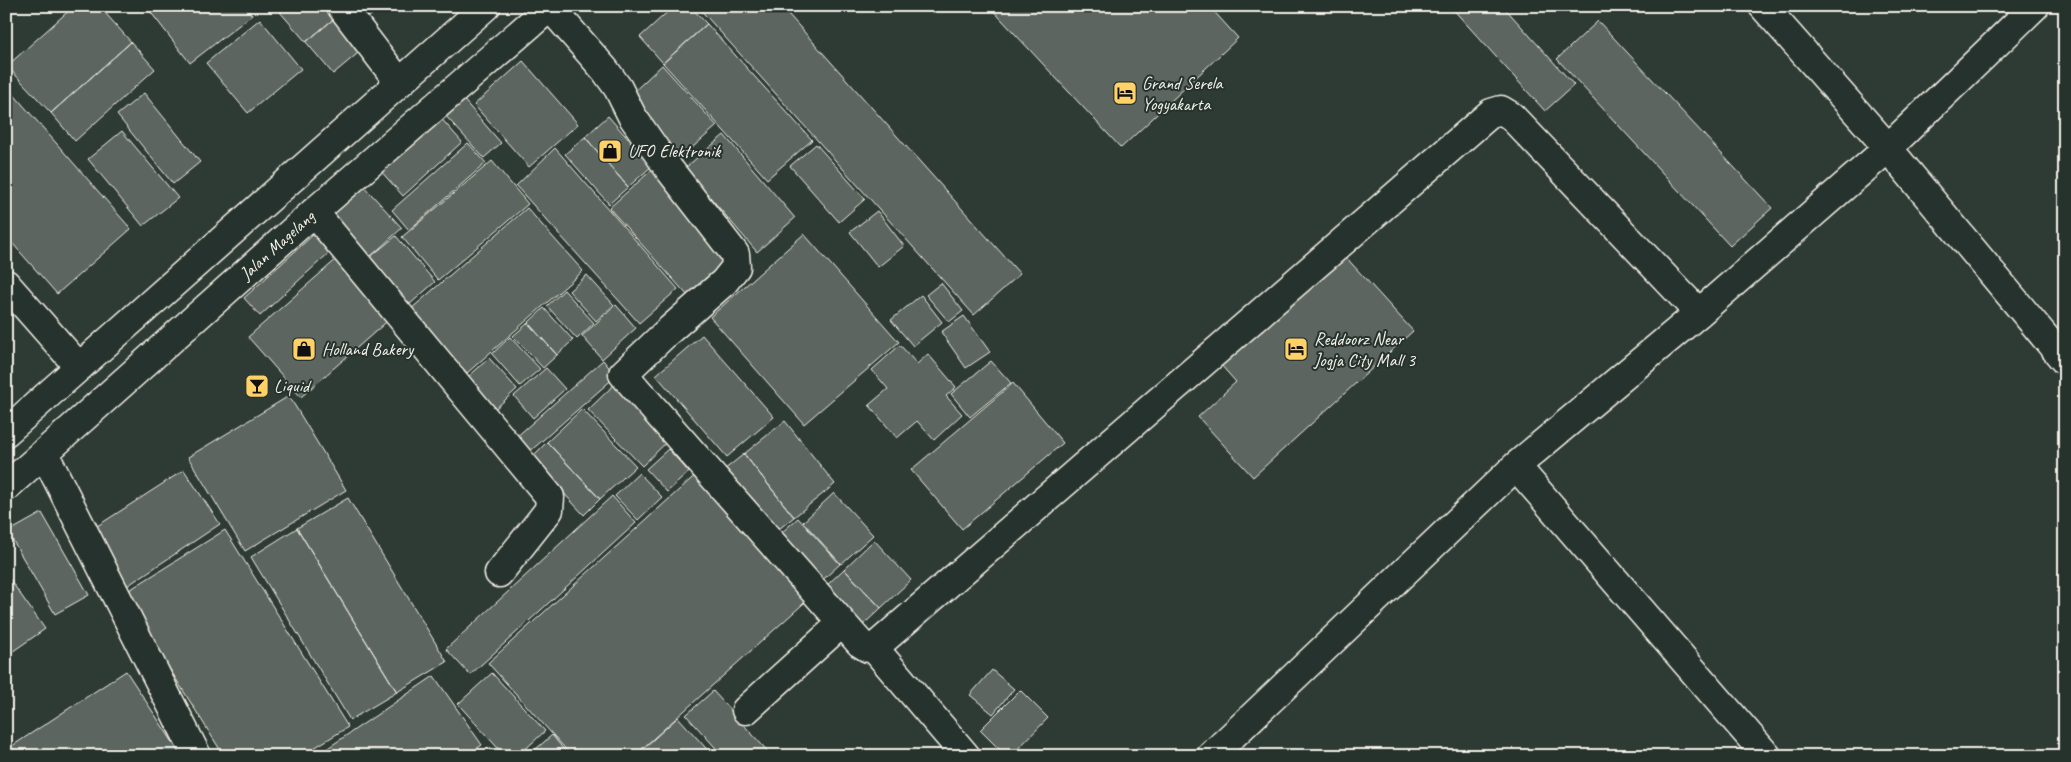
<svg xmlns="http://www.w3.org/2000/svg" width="2071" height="762" font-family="Caveat,sans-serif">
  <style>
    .building { fill: #5c655e; stroke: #f4f1e8 }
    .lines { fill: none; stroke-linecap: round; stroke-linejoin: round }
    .minor-casing { stroke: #f4f1e8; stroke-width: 31 }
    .primary-casing { stroke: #f4f1e8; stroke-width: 31 }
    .minor { stroke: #26332d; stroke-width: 28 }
    .primary { stroke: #26332d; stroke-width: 28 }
    .labels { text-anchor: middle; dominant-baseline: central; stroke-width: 4; stroke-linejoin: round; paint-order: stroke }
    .poi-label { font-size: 18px; fill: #f4f1e8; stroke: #26332d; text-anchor: start }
    .street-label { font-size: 18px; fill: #f4f1e8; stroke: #26332d }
  </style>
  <rect width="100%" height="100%" fill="#2e3b34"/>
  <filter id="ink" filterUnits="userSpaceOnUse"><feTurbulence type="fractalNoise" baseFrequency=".02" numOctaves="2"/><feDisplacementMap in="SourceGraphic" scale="10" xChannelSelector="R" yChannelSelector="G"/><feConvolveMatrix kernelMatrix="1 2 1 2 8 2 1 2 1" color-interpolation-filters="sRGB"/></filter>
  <g filter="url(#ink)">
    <path class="building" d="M 74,6 L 99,6 L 131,42 L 51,113 L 7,66 Z
      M 146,6 L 245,6 L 252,15 L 190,63 Z
      M 287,6 L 337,6 L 342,12 L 306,42 L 280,12 Z
      M 360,6 L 382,6 L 369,17 Z
      M 674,6 L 690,6 L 707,24 L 663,63 L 640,37 Z
      M 697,6 L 781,6 L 1020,274 L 974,315 Z
      M 989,6 L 1209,6 L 1238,38 L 1121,148 Z
      M 1450,6 L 1503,6 L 1574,85 L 1545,111 Z
      M 342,12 L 369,44 L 333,74 L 306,42 Z
      M 260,19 L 301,69 L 248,113 L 206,63 Z
      M 1598,21 L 1772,208 L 1730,246 L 1557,59 Z
      M 707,24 L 812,140 L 767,179 L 663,63 Z
      M 131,42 L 155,69 L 75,141 L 51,113 Z
      M 523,61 L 578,124 L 529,167 L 474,105 Z
      M 662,65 L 717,126 L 678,160 L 627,98 Z
      M 9,89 L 131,229 L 57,294 L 6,236 L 6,92 Z
      M 144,93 L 200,162 L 173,184 L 117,115 Z
      M 462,98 L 501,143 L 484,158 L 444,114 Z
      M 438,115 L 462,142 L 403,196 L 379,169 Z
      M 608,116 L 652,166 L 628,187 L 585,137 Z
      M 122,131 L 178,198 L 143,226 L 88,159 Z
      M 724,135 L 795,218 L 757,252 L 685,168 Z
      M 585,137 L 628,187 L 609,204 L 565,154 Z
      M 468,143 L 486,163 L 409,230 L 392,210 Z
      M 816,144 L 865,199 L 839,222 L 790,166 Z
      M 555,148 L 678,289 L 639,323 L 516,186 Z
      M 492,161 L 528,204 L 438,280 L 402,237 Z
      M 655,167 L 732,255 L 689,297 L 609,208 Z
      M 361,183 L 402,228 L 370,257 L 329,212 Z
      M 527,208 L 583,271 L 467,373 L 411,309 Z
      M 877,211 L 904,246 L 878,267 L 850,232 Z
      M 315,233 L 331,251 L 260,316 L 244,298 Z
      M 804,234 L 899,342 L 804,424 L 710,317 Z
      M 396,236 L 435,282 L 409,305 L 369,258 Z
      M 1342,253 L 1413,331 L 1253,477 L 1198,417 L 1236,382 L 1220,364 Z
      M 339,257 L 392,317 L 301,397 L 248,337 Z
      M 587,275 L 614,305 L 596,321 L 569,291 Z
      M 941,283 L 963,311 L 949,322 L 926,295 Z
      M 564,290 L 594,323 L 577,339 L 547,306 Z
      M 921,295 L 942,322 L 913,346 L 891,320 Z
      M 616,305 L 636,328 L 602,359 L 582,336 Z
      M 544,308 L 573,340 L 557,355 L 528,323 Z
      M 964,316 L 990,352 L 966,368 L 941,332 Z
      M 528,323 L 557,355 L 543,368 L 513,336 Z
      M 702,335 L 774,417 L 727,457 L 656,375 Z
      M 510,337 L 540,369 L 520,386 L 492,354 Z
      M 900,345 L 917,364 L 928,354 L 956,387 L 946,396 L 962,414 L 934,440 L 917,421 L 897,438 L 869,405 L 888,389 L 872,370 Z
      M 489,358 L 517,389 L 494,410 L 466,379 Z
      M 603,360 L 616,376 L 527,454 L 514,439 Z
      M 991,361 L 1011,383 L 970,417 L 951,394 Z
      M 546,368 L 565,389 L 533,418 L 514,396 Z
      M 619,380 L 673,436 L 642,466 L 588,410 Z
      M 1013,383 L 1063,443 L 962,529 L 911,470 Z
      M 289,396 L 346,490 L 245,551 L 188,457 Z
      M 582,409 L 636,466 L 600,499 L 547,442 Z
      M 785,421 L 835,484 L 794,517 L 744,454 Z
      M 547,442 L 600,499 L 584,515 L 531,458 Z
      M 668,449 L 689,472 L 667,492 L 646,469 Z
      M 744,454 L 794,517 L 769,537 L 719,474 Z
      M 184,470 L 220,524 L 127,586 L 91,530 Z
      M 701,470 L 813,595 L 634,756 L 572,756 L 488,663 Z
      M 639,473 L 662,497 L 638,520 L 615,496 Z
      M 834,493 L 873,535 L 841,564 L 803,522 Z
      M 612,496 L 636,523 L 470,675 L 446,649 Z
      M 348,498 L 447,662 L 397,692 L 297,528 Z
      M 42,513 L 89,595 L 55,614 L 8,532 Z
      M 798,518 L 840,564 L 816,586 L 773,540 Z
      M 297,528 L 397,692 L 350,720 L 251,557 Z
      M 225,530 L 348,727 L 301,756 L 224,756 L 123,594 Z
      M 874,540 L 911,580 L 881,608 L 844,569 Z
      M 844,569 L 881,608 L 863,625 L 826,586 Z
      M 6,574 L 45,629 L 6,656 Z
      M 992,670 L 1014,689 L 993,714 L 970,695 Z
      M 126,671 L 182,756 L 19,756 L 12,746 Z
      M 492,673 L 545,731 L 518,756 L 505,756 L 458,704 Z
      M 434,676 L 482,745 L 466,756 L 316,756 Z
      M 1020,690 L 1048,718 L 1011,756 L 1006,756 L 980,730 Z
      M 713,691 L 772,756 L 723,756 L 686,715 Z
      M 678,717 L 713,756 L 635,756 Z
      M 552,735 L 569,756 L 542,756 L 536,749 Z
      M 493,750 L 496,756 L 481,756 Z"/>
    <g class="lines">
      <g class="minor-casing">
        <path id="minor" d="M 341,6 L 399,82
          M 1763,6 L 1882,141 L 2065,361
          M 550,7 L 605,70 L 618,88 L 632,116 L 669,169 L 735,254 L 736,267 L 724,282 L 666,333 L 623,374 L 860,643 L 868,648 L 874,648 L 966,756
          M 314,212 L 550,497 L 549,510 L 499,573
          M 6,284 L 79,367
          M 44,453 L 197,756
          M 1516,466 L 1767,756
          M 874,648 L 1491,113 L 1501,110 L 1511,116 L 1699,313
          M 746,710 L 842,623
          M 1211,756 L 1516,466 L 1699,313 L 1887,149 L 2035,6"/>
      </g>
      <g class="primary-casing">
        <path id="primary" d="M 6,432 L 486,6
          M 6,487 L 314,212 L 551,6"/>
      </g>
      <use href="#minor" class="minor"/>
      <use href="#primary" class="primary"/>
    </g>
  </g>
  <defs>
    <g id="hotel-square" transform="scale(1.25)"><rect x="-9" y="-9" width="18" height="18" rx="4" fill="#ffd166" stroke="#26332d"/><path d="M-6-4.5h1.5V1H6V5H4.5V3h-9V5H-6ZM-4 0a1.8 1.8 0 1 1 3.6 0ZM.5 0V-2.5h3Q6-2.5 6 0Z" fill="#111"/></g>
    <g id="shop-square" transform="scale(1.25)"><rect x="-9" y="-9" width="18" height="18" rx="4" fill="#ffd166" stroke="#26332d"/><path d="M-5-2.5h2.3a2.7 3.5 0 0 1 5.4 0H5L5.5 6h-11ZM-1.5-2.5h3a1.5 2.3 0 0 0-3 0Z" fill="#111"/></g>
    <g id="bar-square" transform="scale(1.25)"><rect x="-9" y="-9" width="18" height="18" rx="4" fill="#ffd166" stroke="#26332d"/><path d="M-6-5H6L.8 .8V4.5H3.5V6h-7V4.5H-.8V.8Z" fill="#111"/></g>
  </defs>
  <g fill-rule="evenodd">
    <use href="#hotel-square" x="1125" y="93"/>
    <use href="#shop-square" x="610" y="151"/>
    <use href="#shop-square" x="304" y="349"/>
    <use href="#hotel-square" x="1296" y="349"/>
    <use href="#bar-square" x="257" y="386"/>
  </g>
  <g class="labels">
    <g class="poi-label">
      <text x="1142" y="83">Grand Serela<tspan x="1142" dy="21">Yogyakarta</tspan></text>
      <text x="628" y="151">UFO Elektronik</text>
      <text x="1314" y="339">Reddoorz Near<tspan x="1314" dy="21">Jogja City Mall 3</tspan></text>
      <text x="322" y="349">Holland Bakery</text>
      <text x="274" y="386">Liquid</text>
    </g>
    <g class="street-label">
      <text transform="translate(277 245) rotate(-42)">Jalan Magelang</text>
    </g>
  </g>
  <rect width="2071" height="762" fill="none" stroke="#26332d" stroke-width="25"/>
  <rect x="12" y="12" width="2046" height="737" fill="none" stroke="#f4f1e8" stroke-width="2" filter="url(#ink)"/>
</svg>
